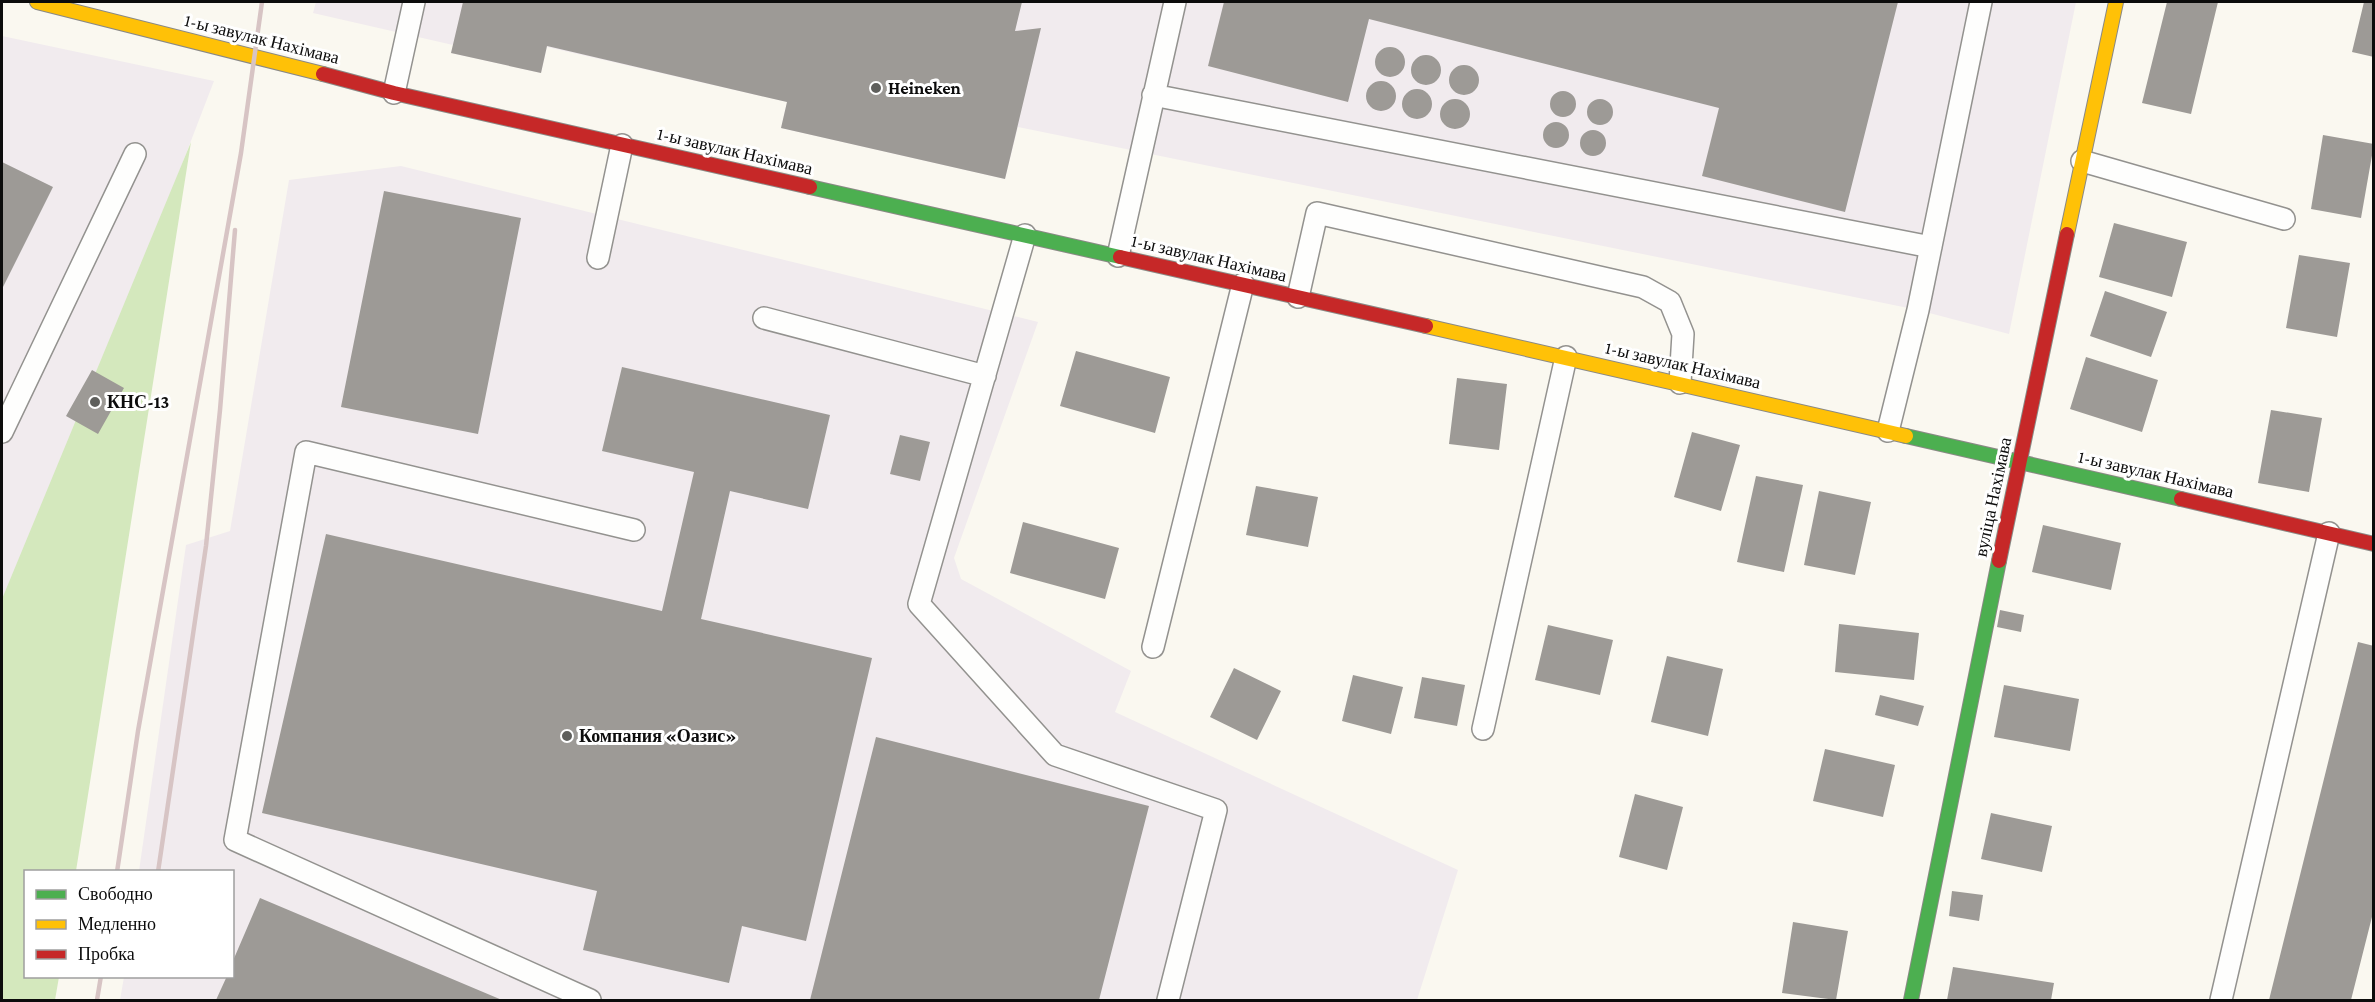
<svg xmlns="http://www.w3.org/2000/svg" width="2375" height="1002" font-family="'Crimson Pro',serif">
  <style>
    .industrial { fill: #f1ebee }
    .forest { fill: #d4e8bd }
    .building { fill: #9d9a96 }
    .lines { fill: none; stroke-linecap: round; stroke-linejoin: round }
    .lane-casing { stroke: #93928f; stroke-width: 24 }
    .fast-casing { stroke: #8a8985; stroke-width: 16 }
    .slow-casing { stroke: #8a8985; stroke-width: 16 }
    .jam-casing { stroke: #8a8985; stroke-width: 16 }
    .lane { stroke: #fefefd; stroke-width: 21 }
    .fast { stroke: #4caf50; stroke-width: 14 }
    .slow { stroke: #ffc107; stroke-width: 14 }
    .jam { stroke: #c62828; stroke-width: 14 }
    .rail { stroke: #d7c4c4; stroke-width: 4.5 }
    .poi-dot { fill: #5f5f5c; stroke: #fff; stroke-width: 2 }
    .labels { text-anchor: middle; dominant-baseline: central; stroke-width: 6; stroke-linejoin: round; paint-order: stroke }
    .street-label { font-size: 18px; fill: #0c0c0c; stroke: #fff }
    .poi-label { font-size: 18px; font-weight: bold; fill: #0c0c0c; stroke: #fff; text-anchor: start }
  </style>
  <rect width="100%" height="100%" fill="#faf8f0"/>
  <path class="industrial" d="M 316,2 L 2076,2 L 2009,334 L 1918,310 L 1018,127 L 1005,179 L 781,128 L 787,102 L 547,47 L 541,73 L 451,53 L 453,45 L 313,13 Z
    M 2,36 L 214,81 L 2,632 Z
    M 401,166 L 1038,322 L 954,558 L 961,579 L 1131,671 L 1115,712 L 1458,870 L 1417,1000 L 120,1000 L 124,977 L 232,976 L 232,872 L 139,871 L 186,545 L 230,531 L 289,180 Z"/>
  <path class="forest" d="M 191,142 L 76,871 L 26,872 L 26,976 L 59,977 L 55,1000 L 2,1000 L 2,599 Z"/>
  <path class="building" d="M 463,2 L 1022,2 L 1015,31 L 1041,28 L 1005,179 L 781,128 L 787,102 L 547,46 L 541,73 L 451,53 Z
    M 1224,2 L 1898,2 L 1845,212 L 1702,176 L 1719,108 L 1369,19 L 1348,102 L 1208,66 Z
    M 2167,2 L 2218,2 L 2191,114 L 2142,103 Z
    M 2364,2 L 2374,2 L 2374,57 L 2352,52 Z
    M1375 62a15 15 0 1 1 30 0a15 15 0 1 1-30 0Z
    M1411 70a15 15 0 1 1 30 0a15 15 0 1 1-30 0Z
    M1449 80a15 15 0 1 1 30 0a15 15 0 1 1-30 0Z
    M1366 96a15 15 0 1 1 30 0a15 15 0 1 1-30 0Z
    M1402 104a15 15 0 1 1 30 0a15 15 0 1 1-30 0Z
    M1550 104a13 13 0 1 1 26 0a13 13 0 1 1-26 0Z
    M1440 114a15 15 0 1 1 30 0a15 15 0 1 1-30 0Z
    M1587 112a13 13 0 1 1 26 0a13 13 0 1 1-26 0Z
    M1543 135a13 13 0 1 1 26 0a13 13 0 1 1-26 0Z
    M1580 143a13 13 0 1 1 26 0a13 13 0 1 1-26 0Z
    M 2323,135 L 2374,144 L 2361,218 L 2311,209 Z
    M 2,162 L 53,187 L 2,289 Z
    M 384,191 L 521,218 L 478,434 L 341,407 Z
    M 2114,223 L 2187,242 L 2172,297 L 2099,277 Z
    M 2299,255 L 2350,263 L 2337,337 L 2286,328 Z
    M 2105,291 L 2167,312 L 2151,357 L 2090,336 Z
    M 1076,351 L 1170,377 L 1155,433 L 1060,406 Z
    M 2086,357 L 2158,380 L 2142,432 L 2070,409 Z
    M 622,367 L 830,415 L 808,509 L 730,491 L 701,619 L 872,658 L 806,941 L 742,926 L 729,983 L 583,950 L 597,891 L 262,813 L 326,534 L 662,611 L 694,472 L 602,451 Z
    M 92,370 L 124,388 L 98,434 L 66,416 Z
    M 1457,378 L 1507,384 L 1499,450 L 1449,444 Z
    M 2271,410 L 2322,418 L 2309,492 L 2258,483 Z
    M 1692,432 L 1740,445 L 1721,511 L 1674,497 Z
    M 900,435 L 930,442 L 920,481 L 890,474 Z
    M 1756,476 L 1803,485 L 1784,572 L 1737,562 Z
    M 1256,486 L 1318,497 L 1308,547 L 1246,535 Z
    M 1819,491 L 1871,502 L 1855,575 L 1804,565 Z
    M 1023,522 L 1119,548 L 1105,599 L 1010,573 Z
    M 2043,525 L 2121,543 L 2111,590 L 2032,572 Z
    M 2000,610 L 2024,615 L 2021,632 L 1997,627 Z
    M 1839,624 L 1919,633 L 1914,680 L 1835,672 Z
    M 1548,625 L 1613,640 L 1600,695 L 1535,680 Z
    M 2358,642 L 2374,646 L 2374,909 L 2351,1000 L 2269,1000 Z
    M 1667,656 L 1723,669 L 1708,736 L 1651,722 Z
    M 1234,668 L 1281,691 L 1257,740 L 1210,717 Z
    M 1353,675 L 1403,687 L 1391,734 L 1342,721 Z
    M 1422,677 L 1465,685 L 1457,726 L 1414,718 Z
    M 2004,685 L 2079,699 L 2070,751 L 1994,737 Z
    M 1880,695 L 1924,706 L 1918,726 L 1875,715 Z
    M 876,737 L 1149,806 L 1099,1000 L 810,1000 Z
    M 1825,749 L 1895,765 L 1883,817 L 1813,801 Z
    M 1635,794 L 1683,807 L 1667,870 L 1619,857 Z
    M 1991,813 L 2052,826 L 2042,872 L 1981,859 Z
    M 1952,891 L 1983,895 L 1979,921 L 1949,916 Z
    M 260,898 L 502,1000 L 216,1000 L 227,976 L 232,976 L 232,963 Z
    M 1793,922 L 1848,931 L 1836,1000 L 1782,993 Z
    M 1953,967 L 2054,983 L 2051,1000 L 1947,1000 Z"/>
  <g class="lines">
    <g class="lane-casing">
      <path id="lane" d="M 394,93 L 414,2
        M 1153,95 L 1931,247
        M 2082,161 L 2284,219
        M 1025,235 L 919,604 L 1055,755 L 1216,810 L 1168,1000
        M 1118,256 L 1175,2
        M 598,258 L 622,145
        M 1298,297 L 1317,213 L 1643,287 L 1670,302 L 1683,334 L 1680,383
        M 764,318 L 985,376
        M 1888,431 L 1918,310 L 1981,2
        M 2,432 L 135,154
        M 1153,647 L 1243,284
        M 1483,729 L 1566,357
        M 590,1000 L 235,840 L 306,452 L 634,530
        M 2221,1000 L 2329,533"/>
    </g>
    <g class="fast-casing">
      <path id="fast" d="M 810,187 L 1120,257
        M 1906,436 L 2181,499
        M 1911,1000 L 1999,561"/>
    </g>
    <g class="slow-casing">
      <path id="slow" d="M 37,2 L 323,74
        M 2067,234 L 2116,2
        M 1426,326 L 1906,436"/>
    </g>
    <g class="jam-casing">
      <path id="jam" d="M 323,74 L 394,93 L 810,187
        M 1120,257 L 1426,326
        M 2181,499 L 2374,544
        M 1999,561 L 2067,234"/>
    </g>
    <use href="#lane" class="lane"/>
    <use href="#fast" class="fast"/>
    <use href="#slow" class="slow"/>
    <use href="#jam" class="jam"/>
    <path class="rail" d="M 117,872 L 138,731 L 241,153 L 262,2
      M 158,872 L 206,546 L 220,410 L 235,230
      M 97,1000 L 101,976"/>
  </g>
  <g class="poi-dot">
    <circle cx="876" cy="88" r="6"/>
    <circle cx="95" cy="402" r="6"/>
    <circle cx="567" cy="736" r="6"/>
  </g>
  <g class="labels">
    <g class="street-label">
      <text transform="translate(262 39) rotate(14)">1-ы завулак Нахімава</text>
      <text transform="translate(735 151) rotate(13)">1-ы завулак Нахімава</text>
      <text transform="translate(1209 258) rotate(13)">1-ы завулак Нахімава</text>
      <text transform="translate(1683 365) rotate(13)">1-ы завулак Нахімава</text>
      <text transform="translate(2156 474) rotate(13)">1-ы завулак Нахімава</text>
      <text transform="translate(1993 497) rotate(-78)">вуліца Нахімава</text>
    </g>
    <g class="poi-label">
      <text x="888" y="88">Heineken</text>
      <text x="107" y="402">КНС-13</text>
      <text x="579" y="736">Компания «Оазис»</text>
    </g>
  </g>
  <rect width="2375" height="1002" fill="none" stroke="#0c0c0c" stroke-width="6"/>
  <rect x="24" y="870" width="210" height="108" fill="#ffffff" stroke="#9e9e9e" stroke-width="1.5"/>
  <rect x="36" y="890" width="30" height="9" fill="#4caf50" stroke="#9e9e9e" stroke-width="1.5"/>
  <text x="78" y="900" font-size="18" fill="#0c0c0c">Свободно</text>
  <rect x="36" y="920" width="30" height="9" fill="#ffc107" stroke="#9e9e9e" stroke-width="1.5"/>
  <text x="78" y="930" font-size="18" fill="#0c0c0c">Медленно</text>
  <rect x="36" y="950" width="30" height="9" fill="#c62828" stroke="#9e9e9e" stroke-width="1.5"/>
  <text x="78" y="960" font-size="18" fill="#0c0c0c">Пробка</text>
</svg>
